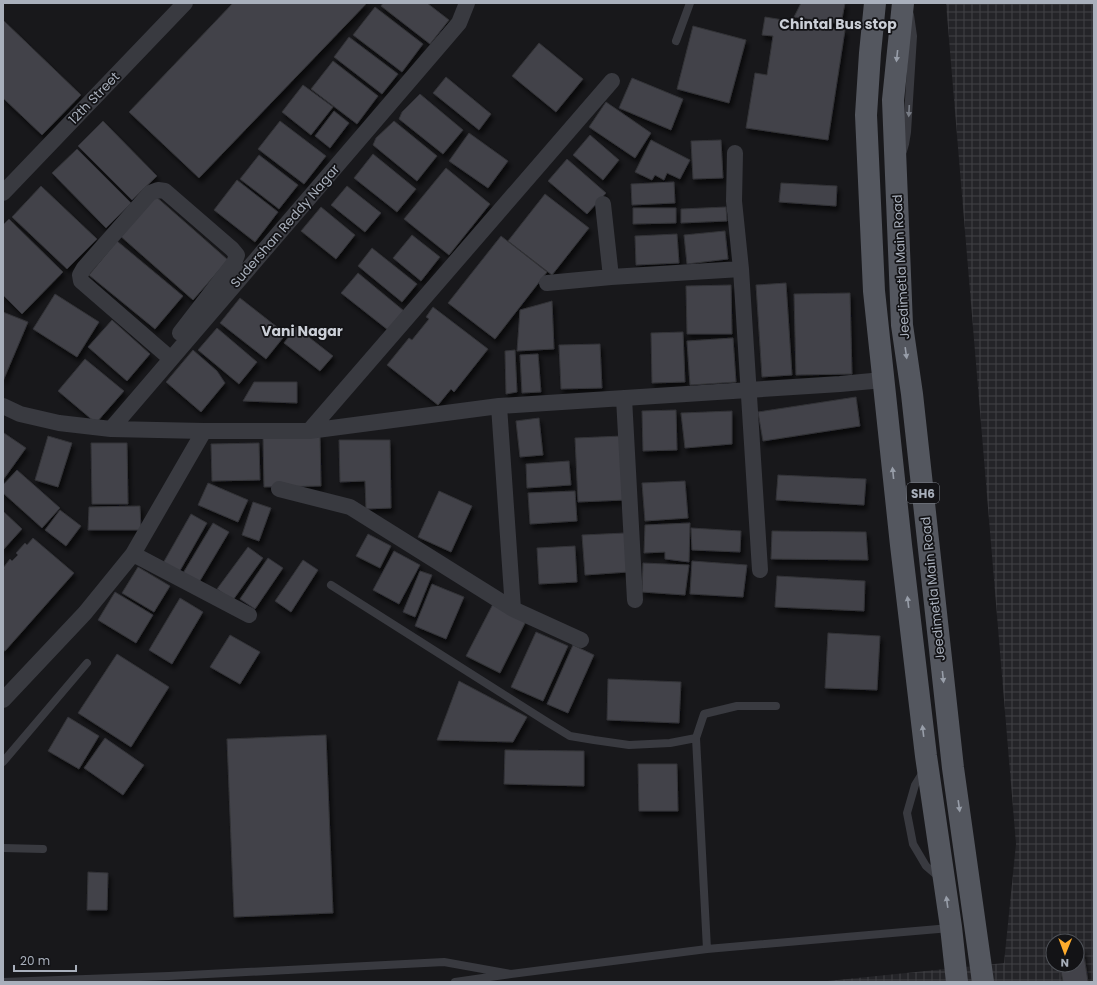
<svg xmlns="http://www.w3.org/2000/svg" width="1097" height="985" font-family="Poppins,sans-serif">
  <style>
    .industrial { fill: url(#industrial-grid); fill-rule: evenodd }
    .building { fill: #424348; stroke: #323237; filter: url(#shadow) }
    .lines { fill: none; stroke-linecap: round; stroke-linejoin: round }
    .lane { stroke: #393a40; stroke-width: 8 }
    .street { stroke: #393a40; stroke-width: 16 }
    .primary { stroke: #54575f; stroke-width: 22 }
    .oneway { fill: #989ea9 }
    .oneway2 { fill: #777b84 }
    .labels { text-anchor: middle; dominant-baseline: central; stroke-width: 3.5; stroke-linejoin: round; paint-order: stroke }
    .shield { fill: #131316; stroke: #7c818a; stroke-width: 1 }
    .shield-label { font-size: 12px; font-weight: bold; fill: #a9b0bc }
    .street-label { font-size: 13px; fill: #a9b0bc; stroke: #131316 }
    .neighbourhood-label { font-size: 14px; font-weight: bold; fill: #cbcfd7; stroke: #131316 }
  </style>
  <defs>
    <pattern id="industrial-grid" width="8" height="8" patternUnits="userSpaceOnUse"><rect width="8" height="8" fill="#242428"/><path d="M0 4h8M4 0v8" fill="none" stroke="#414145"/></pattern>
    <filter id="shadow"><feDropShadow dx="2.5" dy="4.5" stdDeviation="2" flood-color="#0009"/></filter>
  </defs>
  <rect width="100%" height="100%" fill="#18181b"/>
  <path class="industrial" d="M 946,3 L 1094,3 L 1094,982 L 818,982 L 1004,963 L 1016,844 ZM 1053,941 L 1077,941 L 1077,965 L 1053,965 Z"/>
  <path class="building" d="M 233,3 L 367,3 L 199,178 L 129,112 Z
    M 383,3 L 427,3 L 449,20 L 430,44 L 381,6 Z
    M 801,3 L 845,3 L 841,24 L 794,17 Z
    M 375,7 L 423,44 L 402,72 L 353,35 Z
    M 765,17 L 845,30 L 828,140 L 746,128 L 755,73 L 767,75 L 773,36 L 762,35 Z
    M 3,20 L 81,95 L 42,135 L 3,98 Z
    M 693,26 L 746,40 L 729,103 L 677,89 Z
    M 349,37 L 398,74 L 382,94 L 334,57 Z
    M 539,43 L 583,79 L 556,112 L 512,76 Z
    M 333,61 L 378,96 L 357,124 L 311,89 Z
    M 446,77 L 491,114 L 479,130 L 433,93 Z
    M 632,78 L 683,99 L 671,130 L 619,108 Z
    M 303,85 L 333,107 L 311,135 L 282,112 Z
    M 420,94 L 463,130 L 443,154 L 399,119 L 402,112 Z
    M 606,102 L 651,133 L 635,158 L 589,127 Z
    M 334,111 L 349,123 L 330,148 L 315,136 Z
    M 103,121 L 157,176 L 132,200 L 78,146 Z
    M 280,121 L 326,156 L 304,184 L 258,149 Z
    M 394,121 L 437,156 L 417,181 L 373,145 L 376,138 Z
    M 469,133 L 508,161 L 488,188 L 449,161 Z
    M 590,135 L 619,160 L 603,180 L 573,155 Z
    M 651,140 L 690,160 L 680,179 L 667,173 L 664,180 L 655,175 L 652,180 L 635,172 Z
    M 721,140 L 723,178 L 693,179 L 691,141 Z
    M 77,149 L 131,203 L 106,228 L 52,173 Z
    M 373,154 L 416,189 L 397,212 L 354,178 Z
    M 259,155 L 298,185 L 279,209 L 240,179 Z
    M 567,159 L 606,193 L 587,214 L 548,181 Z
    M 446,168 L 490,204 L 449,255 L 404,219 Z
    M 237,180 L 278,212 L 255,242 L 214,210 Z
    M 674,182 L 675,203 L 632,205 L 631,184 Z
    M 781,183 L 837,186 L 836,206 L 779,202 Z
    M 41,186 L 97,239 L 67,269 L 12,217 Z
    M 347,186 L 381,213 L 365,232 L 331,205 Z
    M 153,194 L 228,260 L 193,300 L 118,234 Z
    M 545,194 L 589,228 L 552,275 L 508,241 Z
    M 321,207 L 355,235 L 336,259 L 301,231 Z
    M 726,207 L 727,221 L 681,223 L 681,209 Z
    M 633,208 L 676,208 L 676,223 L 633,224 Z
    M 9,219 L 63,272 L 22,314 L 3,295 L 3,225 Z
    M 725,231 L 728,259 L 687,264 L 684,235 Z
    M 677,234 L 679,263 L 636,265 L 635,236 Z
    M 412,235 L 440,257 L 421,281 L 393,258 Z
    M 501,236 L 547,272 L 495,339 L 448,303 Z
    M 117,241 L 183,296 L 155,329 L 89,275 Z
    M 372,248 L 417,284 L 402,302 L 358,266 Z
    M 358,273 L 404,311 L 388,330 L 341,293 Z
    M 786,283 L 792,375 L 762,377 L 756,285 Z
    M 731,285 L 732,334 L 687,334 L 686,286 Z
    M 850,293 L 852,374 L 796,375 L 794,294 Z
    M 55,294 L 99,322 L 77,357 L 33,329 Z
    M 240,298 L 286,334 L 266,359 L 220,323 Z
    M 552,301 L 554,349 L 517,351 L 520,310 Z
    M 433,307 L 488,349 L 454,392 L 451,389 L 438,405 L 387,365 L 409,338 L 412,340 L 429,319 L 426,317 Z
    M 3,312 L 28,322 L 3,381 Z
    M 112,320 L 150,354 L 127,381 L 88,347 Z
    M 296,327 L 333,356 L 320,371 L 284,343 Z
    M 217,328 L 257,362 L 239,384 L 198,350 Z
    M 683,332 L 685,382 L 652,383 L 651,333 Z
    M 733,338 L 736,382 L 690,385 L 687,341 Z
    M 600,344 L 602,388 L 561,389 L 559,345 Z
    M 193,350 L 217,371 L 225,383 L 201,412 L 166,382 Z
    M 515,350 L 517,392 L 506,394 L 505,351 Z
    M 538,354 L 541,392 L 522,393 L 520,355 Z
    M 85,359 L 124,391 L 96,423 L 58,391 Z
    M 254,382 L 297,382 L 297,403 L 243,401 Z
    M 856,397 L 860,426 L 763,441 L 758,412 Z
    M 676,410 L 677,450 L 643,451 L 642,411 Z
    M 732,411 L 732,444 L 685,448 L 681,413 Z
    M 539,418 L 543,455 L 520,457 L 516,421 Z
    M 4,433 L 26,448 L 3,480 L 3,434 Z
    M 320,435 L 321,486 L 264,487 L 263,436 Z
    M 48,436 L 72,443 L 58,487 L 35,480 Z
    M 622,436 L 625,500 L 578,502 L 575,438 Z
    M 339,440 L 390,440 L 391,508 L 366,509 L 365,481 L 340,482 Z
    M 91,443 L 127,443 L 128,504 L 92,504 Z
    M 259,443 L 260,480 L 212,481 L 211,444 Z
    M 569,461 L 571,485 L 527,488 L 526,464 Z
    M 17,470 L 60,508 L 42,528 L 3,493 L 3,485 Z
    M 778,475 L 866,479 L 864,505 L 776,500 Z
    M 685,481 L 688,518 L 645,521 L 642,483 Z
    M 208,483 L 248,500 L 238,522 L 198,505 Z
    M 439,491 L 472,506 L 451,552 L 418,537 Z
    M 575,491 L 577,521 L 530,524 L 528,493 Z
    M 253,502 L 271,508 L 259,541 L 242,535 Z
    M 140,506 L 141,530 L 88,530 L 89,507 Z
    M 60,510 L 81,526 L 66,546 L 45,530 Z
    M 3,511 L 22,529 L 3,550 Z
    M 191,514 L 207,523 L 178,574 L 162,565 Z
    M 213,523 L 229,532 L 198,584 L 182,575 Z
    M 690,523 L 689,562 L 665,559 L 665,552 L 644,553 L 645,525 Z
    M 691,528 L 741,531 L 740,552 L 692,550 Z
    M 772,531 L 866,532 L 868,560 L 771,559 Z
    M 625,533 L 628,572 L 585,575 L 582,535 Z
    M 368,534 L 391,546 L 380,568 L 356,556 Z
    M 33,538 L 74,573 L 5,651 L 3,650 L 3,571 L 4,570 L 3,568 L 10,559 L 12,561 L 18,555 L 16,553 L 25,543 L 27,545 Z
    M 575,546 L 577,582 L 539,584 L 537,548 Z
    M 248,547 L 263,558 L 233,600 L 217,589 Z
    M 394,551 L 420,565 L 399,604 L 373,590 Z
    M 268,558 L 283,568 L 255,609 L 240,599 Z
    M 303,560 L 318,570 L 291,612 L 275,601 Z
    M 692,561 L 747,565 L 743,597 L 690,594 Z
    M 643,563 L 689,565 L 685,595 L 642,592 Z
    M 138,567 L 170,586 L 154,612 L 122,593 Z
    M 420,571 L 432,575 L 415,617 L 403,612 Z
    M 777,576 L 865,581 L 864,611 L 775,607 Z
    M 432,584 L 464,597 L 446,639 L 415,626 Z
    M 115,592 L 153,615 L 136,643 L 98,620 Z
    M 180,598 L 203,612 L 172,664 L 149,650 Z
    M 493,604 L 526,621 L 500,673 L 466,656 Z
    M 536,632 L 568,646 L 543,701 L 511,687 Z
    M 828,633 L 880,636 L 877,690 L 825,688 Z
    M 230,635 L 260,652 L 240,684 L 210,667 Z
    M 573,645 L 594,655 L 568,713 L 547,704 Z
    M 117,654 L 169,687 L 131,747 L 78,713 Z
    M 608,679 L 681,682 L 679,723 L 607,720 Z
    M 459,681 L 527,717 L 513,742 L 437,740 Z
    M 68,717 L 99,736 L 79,769 L 48,751 Z
    M 326,735 L 333,913 L 234,917 L 227,739 Z
    M 105,738 L 144,765 L 123,795 L 84,768 Z
    M 505,750 L 584,751 L 584,786 L 504,784 Z
    M 638,764 L 677,764 L 678,811 L 639,811 Z
    M 88,872 L 108,873 L 107,910 L 87,910 Z
    M 1083,949 L 1088,982 L 1063,982 L 1060,965 L 1077,965 L 1077,950 Z"/>
  <g class="lines">
    <path class="lane" d="M 676,41 L 690,3
      M 903,151 L 905,144 L 907,132 L 913,36 L 910,15
      M 331,585 L 547,722 L 570,736 L 594,740 L 629,745 L 670,743 L 696,738
      M 3,762 L 87,663
      M 923,772 L 915,785 L 907,813 L 913,844 L 926,866 L 940,878
      M 3,848 L 43,849
      M 707,949 L 696,738 L 704,714 L 737,706 L 776,706
      M 3,982 L 169,976 L 444,962 L 511,974
      M 455,982 L 511,974 L 707,949 L 950,928"/>
    <path class="street" d="M 735,153 L 734,201 L 741,269 L 760,570
      M 3,193 L 185,3
      M 603,204 L 611,277
      M 547,283 L 611,277 L 741,269
      M 171,359 L 81,281 L 80,275 L 84,268 L 150,193 L 158,190 L 165,191 L 232,249 L 237,255 L 234,263 L 180,333
      M 624,398 L 635,600
      M 3,406 L 20,414 L 59,423 L 111,429 L 204,431 L 309,431 L 499,406 L 840,384 L 883,380
      M 499,406 L 513,609
      M 111,429 L 459,23 L 467,3
      M 309,431 L 612,81
      M 279,489 L 350,507 L 513,609 L 581,640
      M 133,554 L 249,615
      M 3,700 L 85,613 L 133,554 L 204,431"/>
    <path class="primary" d="M 875,3 L 870,53 L 866,115 L 874,291 L 901,545 L 926,756 L 951,927 L 957,982
      M 903,3 L 893,100 L 902,325 L 912,394 L 953,768 L 983,982"/>
  </g>
  <defs><path id="oneway-solid" d="M-6-.8H1V-3.2L6.5 0L1 3.2V.8H-6Z"/></defs>
  <g class="oneway">
    <use href="#oneway-solid" transform="translate(897 56) rotate(96)"/>
    <use href="#oneway-solid" transform="translate(906 353) rotate(82)"/>
    <use href="#oneway-solid" transform="translate(893 473) rotate(-96)"/>
    <use href="#oneway-solid" transform="translate(908 602) rotate(-97)"/>
    <use href="#oneway-solid" transform="translate(943 677) rotate(84)"/>
    <use href="#oneway-solid" transform="translate(923 731) rotate(-97)"/>
    <use href="#oneway-solid" transform="translate(959 806) rotate(82)"/>
    <use href="#oneway-solid" transform="translate(947 902) rotate(-98)"/>
  </g>
  <use class="oneway2" href="#oneway-solid" transform="translate(909 111) rotate(93)"/>
  <g class="labels">
    <rect class="shield" x="907" y="483" width="32" height="20" rx="3"/>
    <g class="shield-label">
      <text x="923" y="493">SH6</text>
    </g>
    <g class="street-label">
      <text transform="translate(94 98) rotate(-46)">12th Street</text>
      <text transform="translate(285 226) rotate(-49)">Sudershan Reddy Nagar</text>
      <text transform="translate(901 267) rotate(-93)">Jeedimetla Main Road</text>
      <text transform="translate(933 589) rotate(-96)">Jeedimetla Main Road</text>
    </g>
    <g class="neighbourhood-label">
      <text x="838" y="24">Chintal Bus stop</text>
      <text x="302" y="331">Vani Nagar</text>
    </g>
  </g>
  <rect width="1097" height="985" fill="none" stroke="#a9b0bc" stroke-width="8"/>
  <g transform="translate(1065 953) rotate(181)"><circle r="19" fill="#131316" stroke="#4f5258"/>
  <path d="M0-3L7 15L0 10L-7 15Z" fill="#ffac2c"/>
  <text y="-6" font-size="11" font-weight="bold" text-anchor="middle" fill="#a9b0bc">N</text>
  </g>
  <path d="M14 965v6h62v-6" fill="none" stroke="#a9b0bc" stroke-width="2"/>
  <text x="20" y="965" font-size="12" fill="#a9b0bc" stroke="#131316" stroke-width="3" paint-order="stroke">20 m</text>
</svg>
